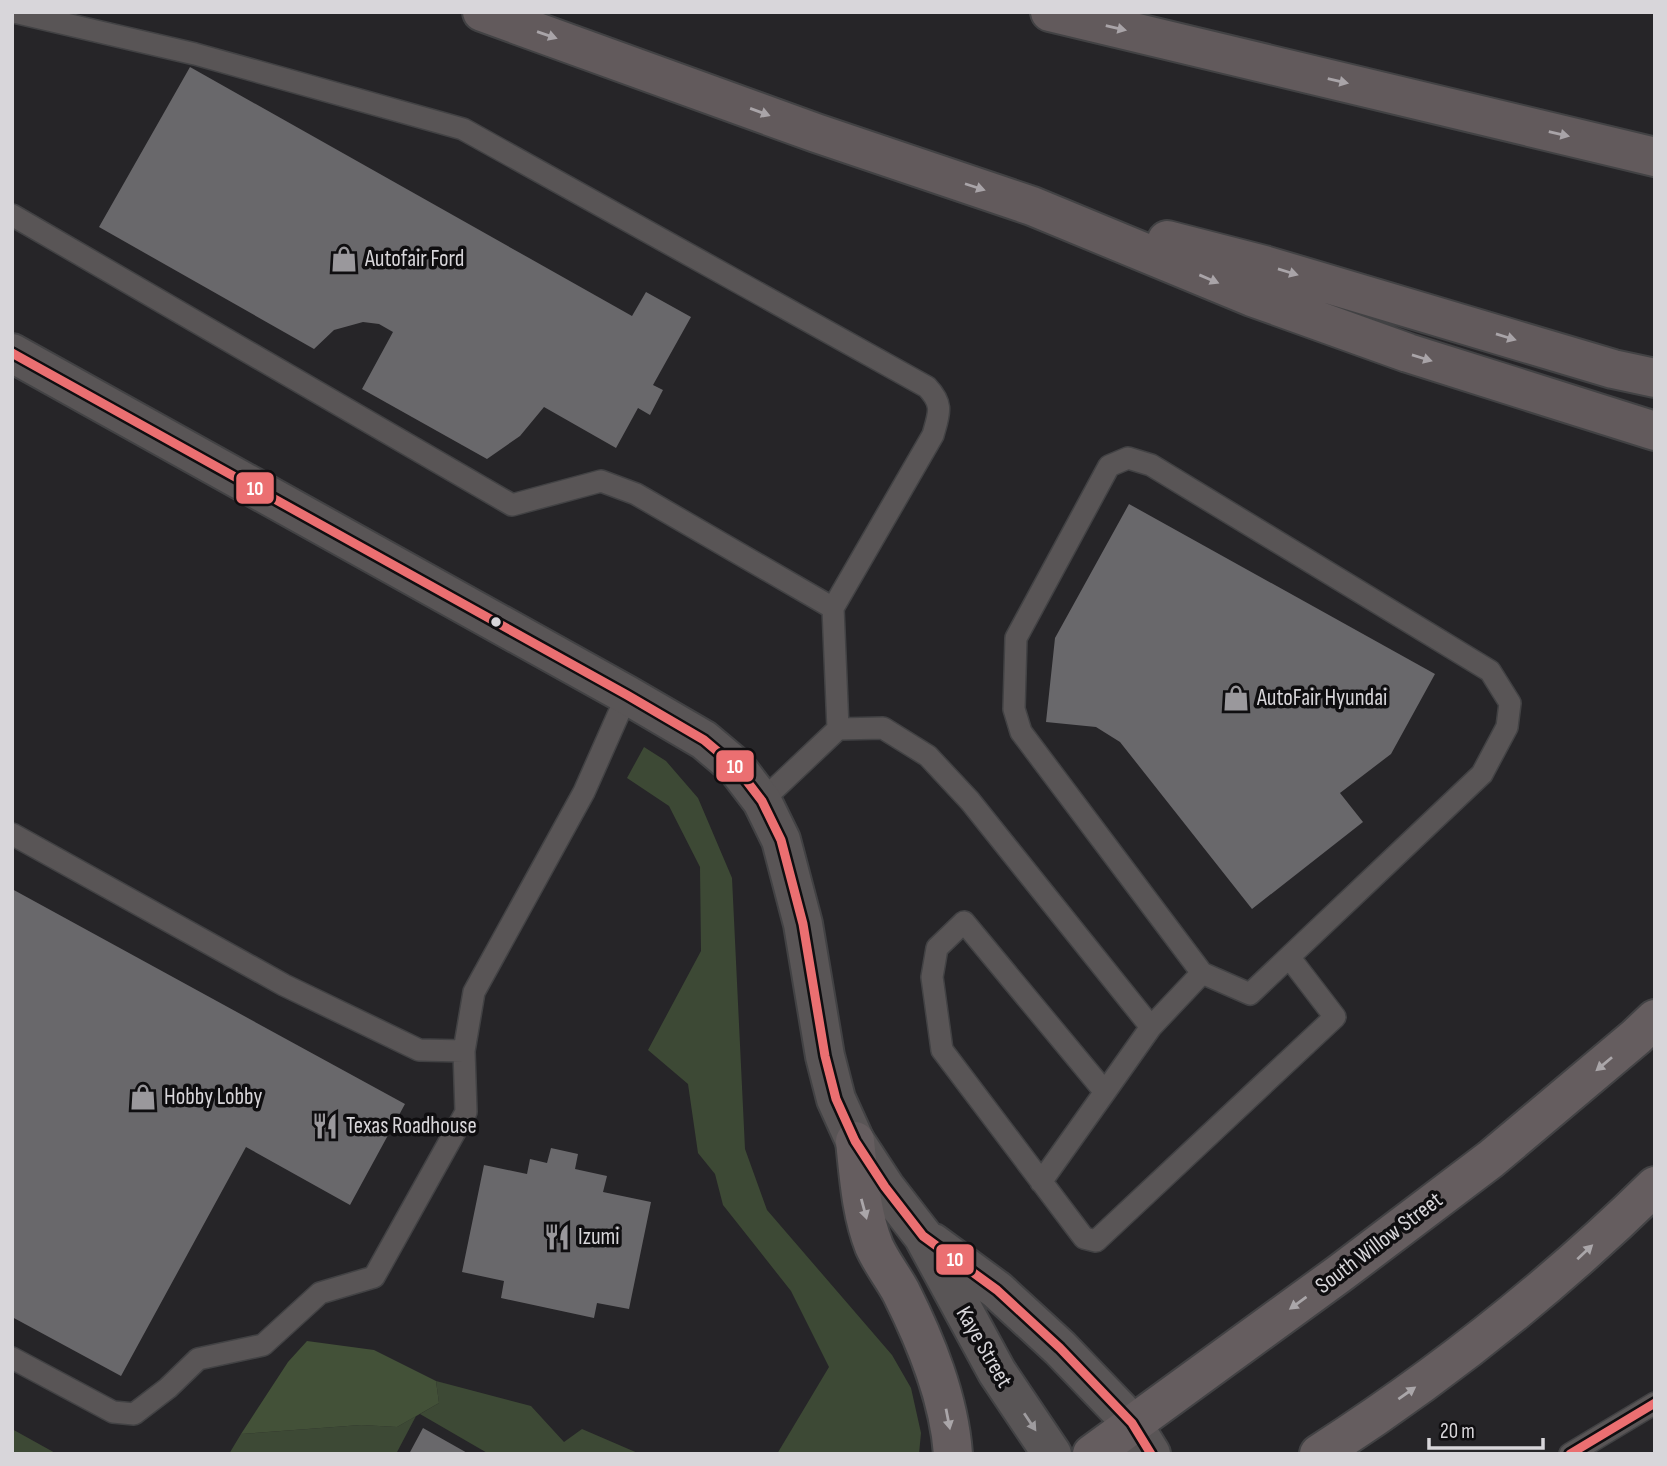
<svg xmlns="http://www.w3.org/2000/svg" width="1667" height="1466" font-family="'Sofia Sans Condensed',sans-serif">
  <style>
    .green { fill: #3d4935 }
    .forest { fill: #435138 }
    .building { fill: #69686b }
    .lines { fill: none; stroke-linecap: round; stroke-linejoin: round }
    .lane-casing { stroke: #424244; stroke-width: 24 }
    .street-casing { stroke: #424244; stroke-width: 42 }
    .primary-casing { stroke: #424244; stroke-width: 42 }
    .highway-casing { stroke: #424244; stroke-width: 42 }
    .lane { stroke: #595556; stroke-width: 21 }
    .street { stroke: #595556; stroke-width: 38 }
    .primary { stroke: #655d5f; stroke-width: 38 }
    .highway { stroke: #625a5c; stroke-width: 38 }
    .bus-1-casing { stroke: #0f0e10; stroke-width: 14 }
    .bus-1 { stroke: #eb6f71; stroke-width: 9 }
    .oneway { fill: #a9a4a8 }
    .oneway2 { fill: #aaa6a9 }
    .oneway3 { fill: #9f9c9f }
    .bus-dot { fill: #d8d6da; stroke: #0f0e10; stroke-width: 2.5 }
    .labels { text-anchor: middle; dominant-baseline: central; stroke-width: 7; stroke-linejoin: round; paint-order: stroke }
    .poi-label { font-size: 23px; fill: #d8d6da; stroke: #0f0e10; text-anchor: start }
    .street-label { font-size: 23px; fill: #d8d6da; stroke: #0f0e10 }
    .line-badge { stroke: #0f0e10; stroke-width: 2.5 }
    .badge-label { font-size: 19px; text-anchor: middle; font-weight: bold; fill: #fff }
  </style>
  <rect width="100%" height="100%" fill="#262528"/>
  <path class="green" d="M 644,747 L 666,761 L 698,798 L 732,878 L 745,1149 L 767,1210 L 892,1355 L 911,1388 L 921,1433 L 919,1454 L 777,1454 L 829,1367 L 791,1291 L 723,1205 L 715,1174 L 698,1153 L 688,1084 L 648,1050 L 701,951 L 700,867 L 669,806 L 627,778 Z
    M 436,1381 L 531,1406 L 564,1442 L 582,1429 L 640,1454 L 489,1454 L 420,1414 L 439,1403 Z
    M 416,1416 L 396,1454 L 229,1454 L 241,1434 L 361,1425 L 397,1427 Z
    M 12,1429 L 57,1454 L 12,1454 Z"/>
  <path class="forest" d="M 307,1341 L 374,1350 L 436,1381 L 439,1403 L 397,1427 L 361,1425 L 241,1434 L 288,1362 Z"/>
  <path class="building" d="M 190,67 L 632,316 L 646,292 L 691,317 L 653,385 L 663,390 L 650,415 L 638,408 L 616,448 L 544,407 L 520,436 L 487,459 L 362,389 L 393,332 L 379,324 L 363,322 L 334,330 L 314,349 L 99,227 Z
    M 1129,504 L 1435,674 L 1391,754 L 1340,793 L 1363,822 L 1252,909 L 1120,742 L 1096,727 L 1046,722 L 1055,638 Z
    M 12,889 L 405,1104 L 350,1205 L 246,1147 L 121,1376 L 12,1317 Z
    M 551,1148 L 578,1154 L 575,1169 L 607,1176 L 603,1192 L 651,1202 L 629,1309 L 597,1303 L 594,1318 L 501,1298 L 504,1281 L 462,1272 L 484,1165 L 527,1174 L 530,1159 L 547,1163 Z
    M 423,1428 L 469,1454 L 409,1454 Z"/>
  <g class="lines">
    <g class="lane-casing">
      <path id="lane" d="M 14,12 L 195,54 L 463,129 L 927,387 C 944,405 939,413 933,435 L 833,608 L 838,729
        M 12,215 L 512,505 L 601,481 L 636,494 L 833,608
        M 762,801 L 838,729 L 883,728 L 928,756 L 970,801 L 1151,1027 L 1202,973 L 1021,732 L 1014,709 L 1016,638 L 1109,466 L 1128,458 L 1151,465 L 1490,671 L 1510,703 L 1507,727 L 1482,774 L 1250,994 L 1202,973
        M 12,834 L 284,985 L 419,1050 L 464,1051 L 474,992 L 584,792 L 627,695
        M 1151,1027 L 1105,1092 L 964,922 L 937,948 L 932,977 L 942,1050 L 1084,1238 L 1096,1241 L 1335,1017 L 1289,957
        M 1041,1182 L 1105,1092
        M 12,1358 L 113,1412 L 134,1414 L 168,1388 L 198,1359 L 263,1345 L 320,1293 L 374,1277 L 466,1112 L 464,1051
        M 1570,1454 L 1655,1403"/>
    </g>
    <g class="street-casing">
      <path id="street" d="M 12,353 L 627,695 L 704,740 L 736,767 L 762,801 L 781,840 L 803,924 L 825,1056 L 836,1099 L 855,1141 L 885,1187 L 923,1236 L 997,1372 L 1052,1454
        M 933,1243 L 997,1290 L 1060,1348 L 1132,1423 L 1151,1454"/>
    </g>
    <g class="primary-casing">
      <path id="primary" d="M 855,1141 C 859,1177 861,1213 874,1246 C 881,1262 893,1277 901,1292 C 926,1342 949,1398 953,1454
        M 1092,1454 L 1339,1274 L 1491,1159 L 1636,1037 L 1655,1019
        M 1319,1454 C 1440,1376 1552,1287 1655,1186"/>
    </g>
    <g class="highway-casing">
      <path id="highway" d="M 482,12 L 816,133 L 1032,206 L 1252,297 L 1408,353 L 1655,431
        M 1050,12 L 1655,157
        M 1167,240 L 1264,265 L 1613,369 L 1655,378"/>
    </g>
    <use href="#lane" class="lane"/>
    <use href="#street" class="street"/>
    <use href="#primary" class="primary"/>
    <use href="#highway" class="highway"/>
    <g class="bus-1-casing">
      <path id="bus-1" d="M 12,353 L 627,695 L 704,740 L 736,767 L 762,801 L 781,840 L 803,924 L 825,1056 L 836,1099 L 855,1141 L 885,1187 L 923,1236 L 997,1290 L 1060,1348 L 1132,1423 L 1151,1454
        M 1570,1454 L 1655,1403"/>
    </g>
    <use href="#bus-1" class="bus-1"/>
  </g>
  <defs><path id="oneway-solid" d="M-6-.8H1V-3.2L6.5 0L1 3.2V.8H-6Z" transform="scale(1.75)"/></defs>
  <g class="oneway">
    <use href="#oneway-solid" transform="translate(1116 28) rotate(13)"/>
    <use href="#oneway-solid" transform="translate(547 35) rotate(19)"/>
    <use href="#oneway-solid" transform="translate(1338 81) rotate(13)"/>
    <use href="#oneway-solid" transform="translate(760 112) rotate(20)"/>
    <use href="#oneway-solid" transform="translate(1559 134) rotate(13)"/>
    <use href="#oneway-solid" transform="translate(975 187) rotate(18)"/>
    <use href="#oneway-solid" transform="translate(1288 272) rotate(17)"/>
    <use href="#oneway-solid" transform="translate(1209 279) rotate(23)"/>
    <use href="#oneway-solid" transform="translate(1506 337) rotate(17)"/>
    <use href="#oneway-solid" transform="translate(1422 358) rotate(17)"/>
  </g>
  <g class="oneway2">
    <use href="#oneway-solid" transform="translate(1604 1064) rotate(140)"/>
    <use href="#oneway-solid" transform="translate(864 1209) rotate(75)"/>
    <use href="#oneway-solid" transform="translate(1585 1252) rotate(-43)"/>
    <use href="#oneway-solid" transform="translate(1298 1303) rotate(144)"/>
    <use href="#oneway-solid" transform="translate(1407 1393) rotate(-35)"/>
    <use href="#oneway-solid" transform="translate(948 1419) rotate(79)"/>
  </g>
  <use class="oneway3" href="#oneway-solid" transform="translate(1030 1422) rotate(56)"/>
  <defs>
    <g id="shop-bare" transform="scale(2.1)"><path d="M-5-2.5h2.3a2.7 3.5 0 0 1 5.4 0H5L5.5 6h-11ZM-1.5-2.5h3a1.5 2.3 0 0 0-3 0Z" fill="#9a989c" stroke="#0f0e10" stroke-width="2.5" paint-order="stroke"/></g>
    <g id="restaurant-bare" transform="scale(2.1)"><path d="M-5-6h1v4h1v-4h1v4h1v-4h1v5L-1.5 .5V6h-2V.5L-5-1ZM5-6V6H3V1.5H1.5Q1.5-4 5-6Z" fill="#9a989c" stroke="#0f0e10" stroke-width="2.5" paint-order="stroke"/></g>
  </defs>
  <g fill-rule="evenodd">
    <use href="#shop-bare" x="344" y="259"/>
    <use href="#shop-bare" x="1236" y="698"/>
    <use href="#shop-bare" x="143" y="1097"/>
    <use href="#restaurant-bare" x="325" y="1126"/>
    <use href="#restaurant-bare" x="557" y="1237"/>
  </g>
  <circle class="bus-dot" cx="496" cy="622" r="6"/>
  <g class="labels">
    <g class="poi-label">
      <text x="365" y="259">Autofair Ford</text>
      <text x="1257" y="698">AutoFair Hyundai</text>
      <text x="164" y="1097">Hobby Lobby</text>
      <text x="346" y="1126">Texas Roadhouse</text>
      <text x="578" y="1237">Izumi</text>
    </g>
    <g class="street-label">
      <text transform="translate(1379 1243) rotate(-37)">South Willow Street</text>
      <text transform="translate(984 1347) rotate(60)">Kaye Street</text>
    </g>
  </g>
  <g class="line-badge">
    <rect x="235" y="471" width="40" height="34" rx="7" fill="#eb6f71"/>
    <rect x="715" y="749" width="40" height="34" rx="7" fill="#eb6f71"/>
    <rect x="935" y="1243" width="40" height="33" rx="7" fill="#eb6f71"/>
  </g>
  <g class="badge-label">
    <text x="255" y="495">10</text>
    <text x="735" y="773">10</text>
    <text x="955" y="1266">10</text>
  </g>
  <rect width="1667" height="1466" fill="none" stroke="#d8d6da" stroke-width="28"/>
  <path d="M1429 1438v10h114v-10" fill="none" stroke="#d8d6da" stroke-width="3.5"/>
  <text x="1440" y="1438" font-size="21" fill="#d8d6da" stroke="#0f0e10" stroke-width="5" paint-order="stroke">20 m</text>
</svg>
